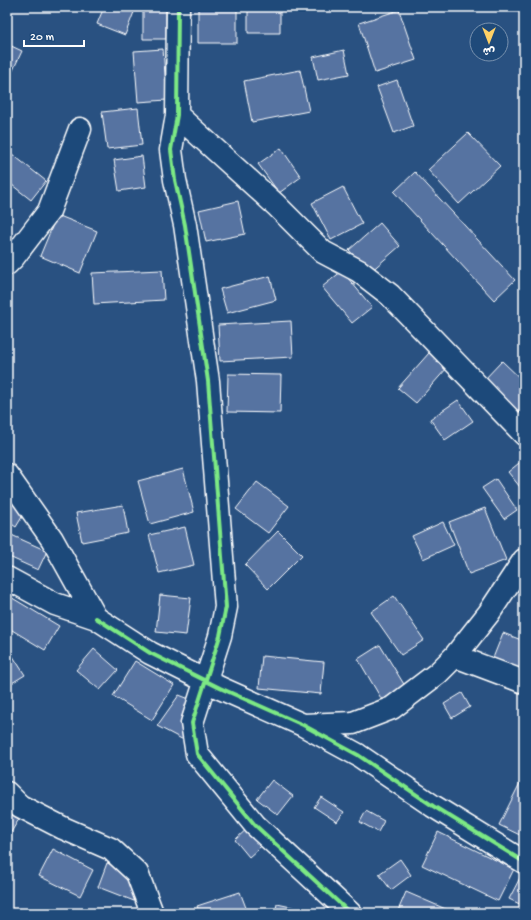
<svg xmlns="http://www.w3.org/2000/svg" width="531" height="920" font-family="'Gochi Hand','Playpen Sans Arabic',sans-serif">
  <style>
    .building { fill: #5673a1; stroke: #fff }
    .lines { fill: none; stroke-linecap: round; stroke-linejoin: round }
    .minor-casing { stroke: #fff; stroke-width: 25 }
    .minor { stroke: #1f4a7a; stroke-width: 22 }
    .cycleway-casing { stroke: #1f4a7a; stroke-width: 6 }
    .cycleway { stroke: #7ce984; stroke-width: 4 }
  </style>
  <rect width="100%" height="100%" fill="#295181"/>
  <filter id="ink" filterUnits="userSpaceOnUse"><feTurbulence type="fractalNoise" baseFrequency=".025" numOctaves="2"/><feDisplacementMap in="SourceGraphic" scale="8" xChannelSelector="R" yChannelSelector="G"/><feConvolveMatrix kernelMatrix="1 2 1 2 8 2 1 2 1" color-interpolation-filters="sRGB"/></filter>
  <g filter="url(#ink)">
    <path class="building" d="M 104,7 L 136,7 L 125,35 L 97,24 Z
      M 143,7 L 166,7 L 166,39 L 143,39 Z
      M 198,7 L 237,7 L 237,43 L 198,43 Z
      M 248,7 L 280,7 L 280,33 L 248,33 Z
      M 519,7 L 524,7 L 524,17 L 522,18 Z
      M 399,10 L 416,60 L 375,73 L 359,23 Z
      M 7,44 L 22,51 L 7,83 Z
      M 163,49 L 167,100 L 138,102 L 134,51 Z
      M 344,50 L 349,74 L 318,80 L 313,57 Z
      M 300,70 L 309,111 L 252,122 L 244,81 Z
      M 397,80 L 413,126 L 394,133 L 377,87 Z
      M 138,108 L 142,145 L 107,149 L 102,112 Z
      M 468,133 L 500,166 L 459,204 L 428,170 Z
      M 281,148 L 301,177 L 279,193 L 258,164 Z
      M 7,150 L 46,181 L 31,200 L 7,181 Z
      M 142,156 L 146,187 L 119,191 L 114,160 Z
      M 415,172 L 515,280 L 494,300 L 394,192 Z
      M 343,187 L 362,224 L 331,240 L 312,203 Z
      M 238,201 L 245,234 L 206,242 L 199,210 Z
      M 57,215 L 97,231 L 80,273 L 40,256 Z
      M 380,223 L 400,246 L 369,273 L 349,250 Z
      M 162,270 L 164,300 L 94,304 L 92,273 Z
      M 342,271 L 372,307 L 352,323 L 322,287 Z
      M 270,276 L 276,300 L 227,313 L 220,289 Z
      M 291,321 L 293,357 L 220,361 L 218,325 Z
      M 429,353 L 447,368 L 416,403 L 398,388 Z
      M 502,361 L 524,382 L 524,420 L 483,381 Z
      M 228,374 L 281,375 L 280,413 L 227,412 Z
      M 458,400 L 473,421 L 445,440 L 430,419 Z
      M 524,459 L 524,492 L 508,472 Z
      M 183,469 L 194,512 L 150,524 L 138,481 Z
      M 496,479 L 517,510 L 504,519 L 482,488 Z
      M 257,482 L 289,506 L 268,533 L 236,509 Z
      M 7,494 L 28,507 L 16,527 L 7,521 Z
      M 123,505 L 128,533 L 82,542 L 76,513 Z
      M 485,508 L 506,560 L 469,574 L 449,522 Z
      M 443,522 L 454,545 L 423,559 L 412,536 Z
      M 185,527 L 194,565 L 159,573 L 149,535 Z
      M 278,531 L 302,555 L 268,589 L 245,565 Z
      M 7,533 L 47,551 L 38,570 L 7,556 Z
      M 160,595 L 191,598 L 186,635 L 156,632 Z
      M 9,596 L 59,626 L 45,650 L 7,627 L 7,599 Z
      M 394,596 L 424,640 L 401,655 L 371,612 Z
      M 503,633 L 524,641 L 524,676 L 491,663 Z
      M 380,645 L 405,686 L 382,700 L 358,659 Z
      M 7,647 L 25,675 L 7,686 Z
      M 94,649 L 118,670 L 100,690 L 76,670 Z
      M 262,656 L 324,662 L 321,694 L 259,688 Z
      M 135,661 L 174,685 L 152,720 L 113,696 Z
      M 462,693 L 470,707 L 452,718 L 444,704 Z
      M 179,695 L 192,700 L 195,746 L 157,726 Z
      M 524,775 L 524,837 L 499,825 Z
      M 272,780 L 293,796 L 278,815 L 257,799 Z
      M 321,797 L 344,812 L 337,822 L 314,807 Z
      M 366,811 L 384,821 L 378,832 L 360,822 Z
      M 7,812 L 19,819 L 7,839 Z
      M 252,824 L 267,841 L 249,857 L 235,840 Z
      M 438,832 L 514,869 L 498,901 L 422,865 Z
      M 53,849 L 93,870 L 80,896 L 39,876 Z
      M 400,859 L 411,875 L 391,890 L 379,874 Z
      M 107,863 L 143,877 L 134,901 L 98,887 Z
      M 523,872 L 524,873 L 524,906 L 509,899 Z
      M 240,892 L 248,913 L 200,913 L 197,906 Z
      M 406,892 L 448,910 L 446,913 L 397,913 Z
      M 277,904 L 301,909 L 300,913 L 275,913 Z"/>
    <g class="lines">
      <g class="minor-casing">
        <path id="minor" d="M 178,7 L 177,115 L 171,150 L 175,180 L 185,225 L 208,381 L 226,607 L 220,636 L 192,723 L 197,754 L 255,825 L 350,913
          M 177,115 L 276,205 L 323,252 L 359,271 L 390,295 L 524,434
          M 7,264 L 13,258 L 49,211 L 80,129
          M 7,475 L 52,539 L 96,618 L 55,604 L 7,578
          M 96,618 L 150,653 L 220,688 L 303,725 L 358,755 L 433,806 L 524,862
          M 455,656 L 524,682
          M 303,725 L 353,723 L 392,708 L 438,673 L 455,656 L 489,613 L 524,560
          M 7,793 L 20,806 L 63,828 L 111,849 L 137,873 L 152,913"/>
      </g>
      <use href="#minor" class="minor"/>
      <g class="cycleway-casing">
        <path id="cycleway" d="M 178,7 L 177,115 L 171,150 L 175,180 L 185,225 L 208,381 L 226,607 L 220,636 L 192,723 L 197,754 L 255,825 L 350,913
          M 96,618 L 150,653 L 220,688 L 303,725 L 358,755 L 433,806 L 524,862"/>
      </g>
      <use href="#cycleway" class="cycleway"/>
    </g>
  </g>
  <rect width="531" height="920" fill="none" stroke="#1f4a7a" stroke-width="24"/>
  <rect x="12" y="12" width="507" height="896" fill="none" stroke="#fff" stroke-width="1.5" filter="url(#ink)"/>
  <g transform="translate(489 42) rotate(180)"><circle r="19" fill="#1f4a7a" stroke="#7992af"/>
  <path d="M0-3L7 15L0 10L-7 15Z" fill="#ffd166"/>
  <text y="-6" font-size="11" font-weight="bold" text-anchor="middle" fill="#ffffff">ش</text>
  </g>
  <path d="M24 40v6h60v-6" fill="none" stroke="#ffffff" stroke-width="2"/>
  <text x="30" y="40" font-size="12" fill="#ffffff" stroke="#1f4a7a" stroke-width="3" paint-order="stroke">20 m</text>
</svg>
